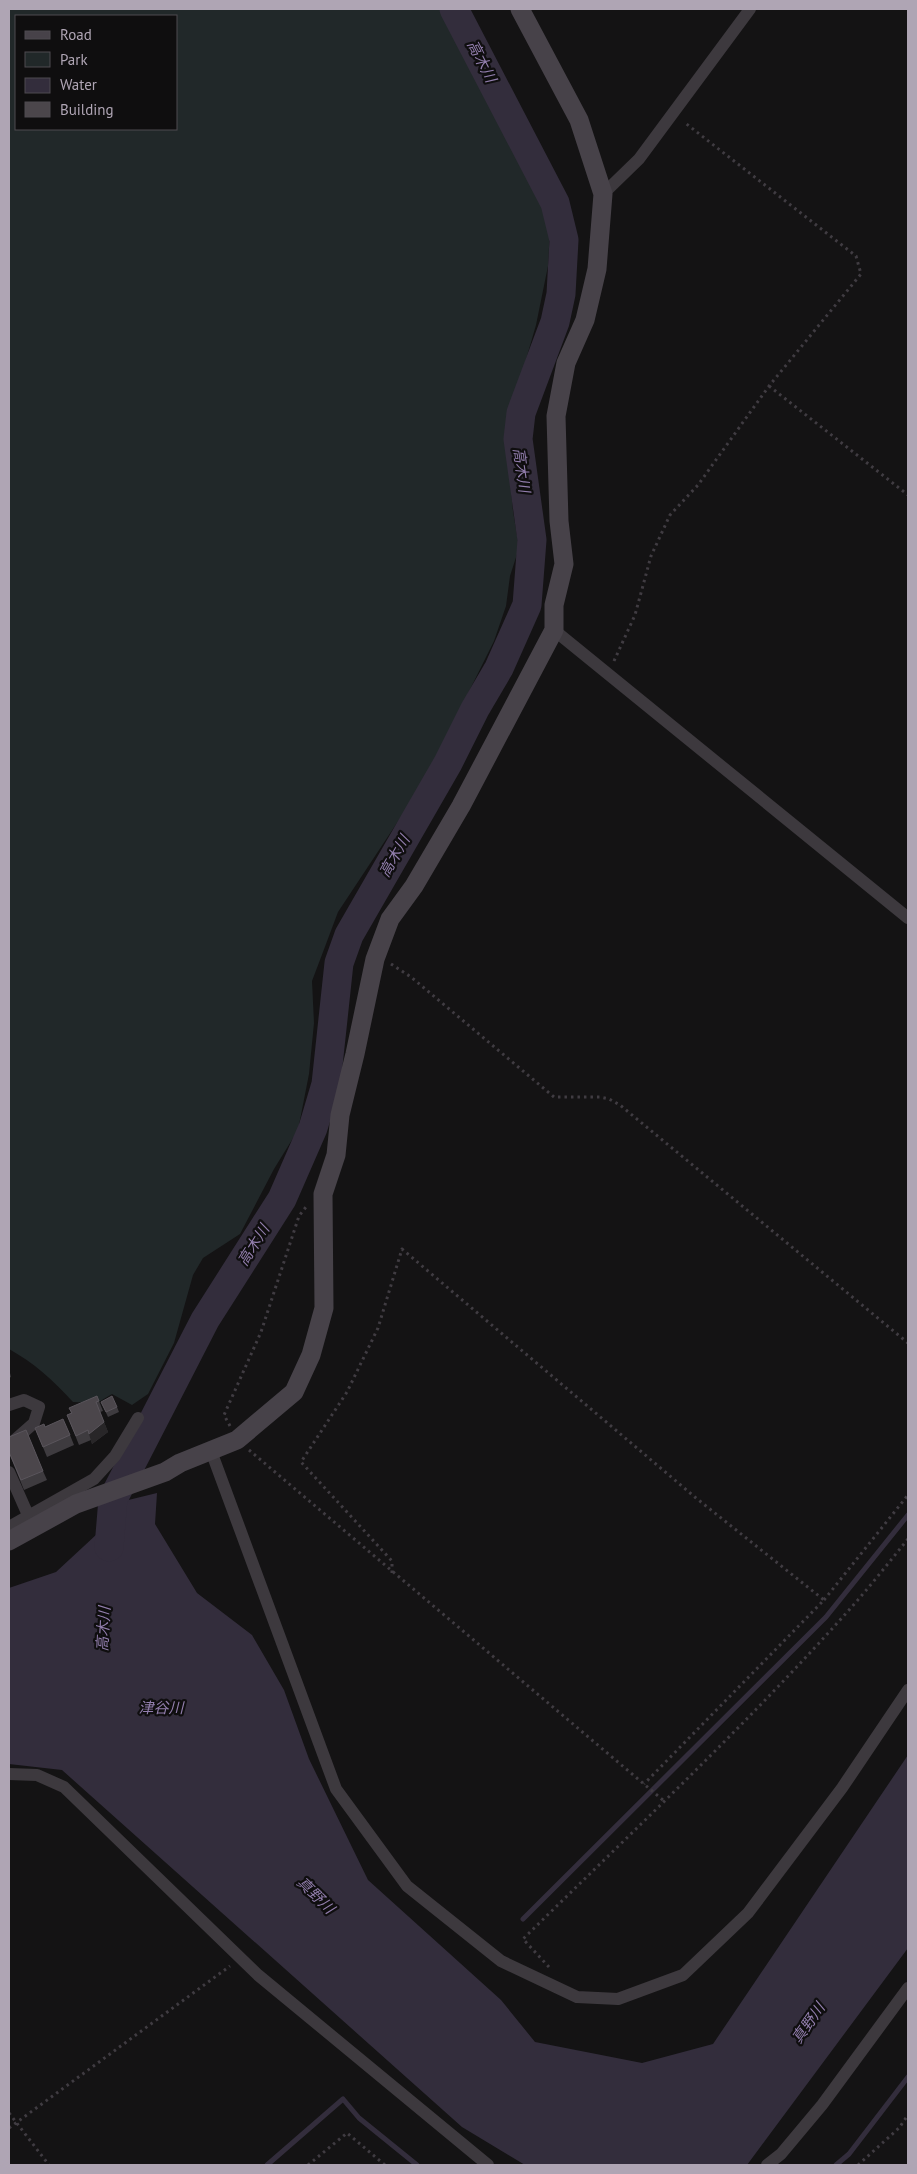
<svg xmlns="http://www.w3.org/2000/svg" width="917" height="2174" font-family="'PT Sans','Noto Sans JP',sans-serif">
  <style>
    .green { fill: #212829; fill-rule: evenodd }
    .water { fill: #332d3c }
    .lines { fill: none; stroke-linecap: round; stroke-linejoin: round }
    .stream { stroke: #332d3c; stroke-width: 5 }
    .river { stroke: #332d3c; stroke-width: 29 }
    .path { stroke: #403c42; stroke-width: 3; stroke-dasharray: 2.5 4; stroke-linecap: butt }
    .street { stroke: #3d393e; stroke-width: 12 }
    .secondary { stroke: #474249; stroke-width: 19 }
    .wall { fill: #3e3b3f }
    .shaded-wall { fill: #282628 }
    .building { fill: #4b464b; stroke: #5a555c }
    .labels { text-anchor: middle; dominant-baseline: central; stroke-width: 4.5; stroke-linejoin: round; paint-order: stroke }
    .water-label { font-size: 15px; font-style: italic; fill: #927ead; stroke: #0f0e0f }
  </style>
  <rect width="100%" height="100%" fill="#141314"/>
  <path class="green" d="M 9,9 L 443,9 L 458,34 L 496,117 L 539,197 L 550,230 L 548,266 L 536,325 L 518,387 L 507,450 L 513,511 L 519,548 L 510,576 L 506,606 L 494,641 L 424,782 L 338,912 L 323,952 L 312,981 L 314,1023 L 309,1074 L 298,1130 L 274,1169 L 240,1234 L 203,1258 L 193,1275 L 174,1343 L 148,1394 L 132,1405 L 112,1394 L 97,1403 L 73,1402 C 53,1380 34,1363 9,1349 ZM 16,16 L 176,16 L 176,129 L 16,129 Z"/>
  <path class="water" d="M 157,1493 L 155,1524 L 197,1593 L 252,1635 L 284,1690 L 309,1759 L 368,1880 L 501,2000 L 535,2042 L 642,2063 L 713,2044 L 908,1755 L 908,1948 L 747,2165 L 525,2165 L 462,2127 L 62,1770 L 9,1764 L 9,1588 L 56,1572 L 97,1534 L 116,1503 Z"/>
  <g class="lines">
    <path class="stream" d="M 523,1919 L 826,1617 L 908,1515
      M 267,2165 L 343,2099 L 359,2118 L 417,2165
      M 836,2165 L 849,2154 L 908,2077"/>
    <path class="river" d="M 109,1547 L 113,1499 L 205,1320 L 282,1199 L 313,1128 L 326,1084 L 339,963 L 349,935 L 448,763 L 475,709 L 499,668 L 527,605 L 532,540 L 518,439 L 521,413 L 555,322 L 561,294 L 564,240 L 555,203 L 454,9"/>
    <path class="path" d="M 769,386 L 908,495
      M 614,661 L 635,615 L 651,556 L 670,515 L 698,485 L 769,386 L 861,274 L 856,256 L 684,122
      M 391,964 L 411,977 L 554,1097 L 600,1097 L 609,1099 L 620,1105 L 908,1343
      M 230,1426 L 224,1415 L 261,1332 L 299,1216 L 306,1207
      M 249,1450 L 664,1801
      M 392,1573 L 392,1561 L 301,1462 L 347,1392 L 378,1328 L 402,1249 L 696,1498 L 824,1600 L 644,1784
      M 824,1600 L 908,1495
      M 549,1967 L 523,1939 C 630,1834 740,1731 840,1620 C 864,1594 886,1566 908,1539
      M 9,2113 L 49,2165
      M 9,2128 L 230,1966
      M 308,2165 L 347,2133 L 385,2165
      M 858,2165 L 899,2128 L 908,2115"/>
    <path class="street" d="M 603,194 L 639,159 L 750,9
      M 554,630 L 908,918
      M 9,1405 L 24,1400 L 39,1407 L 34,1423 L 9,1445
      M 211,1451 L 336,1789 L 407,1886 L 501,1961 L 577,1997 L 618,1999 L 683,1975 L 748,1913 L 842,1788 L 908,1690
      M 9,1472 L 28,1515
      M 9,1527 L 94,1479 L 115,1456 L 138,1418
      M 9,1774 L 37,1775 L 64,1787 L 258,1975 L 488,2165
      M 767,2165 L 781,2154 L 822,2105 L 908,1988"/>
    <path class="secondary" d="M 9,1541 L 76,1504 L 165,1472 L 180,1463 L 237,1440 L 294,1392 L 311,1355 L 324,1308 L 323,1194 L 336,1155 L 340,1115 L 355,1054 L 375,959 L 390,919 L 414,886 L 461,806 L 554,630 L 554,605 L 564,564 L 559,521 L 556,416 L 566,363 L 585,320 L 597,269 L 603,194 L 579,120 L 520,9"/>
  </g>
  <path class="wall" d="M 9,1369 L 11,1377 L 9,1378 Z
    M 99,1401 L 103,1411 L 100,1412 L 108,1432 L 92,1444 L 91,1440 L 79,1445 L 67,1415 L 71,1413 L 69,1408 Z
    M 101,1402 L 117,1407 L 119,1412 L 108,1417 Z
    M 45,1427 L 70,1435 L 74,1445 L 47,1457 L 35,1428 Z
    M 9,1437 L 43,1471 L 47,1480 L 24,1490 L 9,1453 Z"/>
  <path class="shaded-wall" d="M 104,1422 L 108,1432 L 92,1444 L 89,1434 Z"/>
  <path class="building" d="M 97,1396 L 99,1401 L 96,1402 L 104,1422 L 89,1434 L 88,1430 L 76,1436 L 67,1415 L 72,1413 L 69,1408 Z
    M 112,1396 L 117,1407 L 106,1412 L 101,1402 Z
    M 63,1419 L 70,1435 L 43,1447 L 35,1428 L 44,1424 L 45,1427 Z
    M 26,1430 L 43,1471 L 21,1480 L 9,1452 L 9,1437 Z"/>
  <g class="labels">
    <g class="water-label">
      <text transform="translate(482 61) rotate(63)">高木川</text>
      <text transform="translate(522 470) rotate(82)">高木川</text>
      <text transform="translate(394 856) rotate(-60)">高木川</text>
      <text transform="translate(253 1245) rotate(-58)">高木川</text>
      <text transform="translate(103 1629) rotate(-87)">高木川</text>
      <text x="161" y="1707">津谷川</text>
      <text transform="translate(316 1895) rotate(44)">真野川</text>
      <text transform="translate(808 2023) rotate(-55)">真野川</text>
    </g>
  </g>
  <rect width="917" height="2174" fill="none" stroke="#afa5b4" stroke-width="20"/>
  <rect x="15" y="15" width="162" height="115" fill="#0f0e0f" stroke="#4f4a51"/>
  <rect x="25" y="31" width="25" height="8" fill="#474249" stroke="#4f4a51"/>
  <text x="60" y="40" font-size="15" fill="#afa5b4">Road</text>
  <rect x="25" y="52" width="25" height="15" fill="#212829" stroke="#4f4a51"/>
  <text x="60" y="65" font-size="15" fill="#afa5b4">Park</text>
  <rect x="25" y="78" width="25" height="15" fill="#332d3c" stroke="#4f4a51"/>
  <text x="60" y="90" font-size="15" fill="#afa5b4">Water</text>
  <rect x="25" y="102" width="25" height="15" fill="#4b464b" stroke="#4f4a51"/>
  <text x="60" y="115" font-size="15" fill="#afa5b4">Building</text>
</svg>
